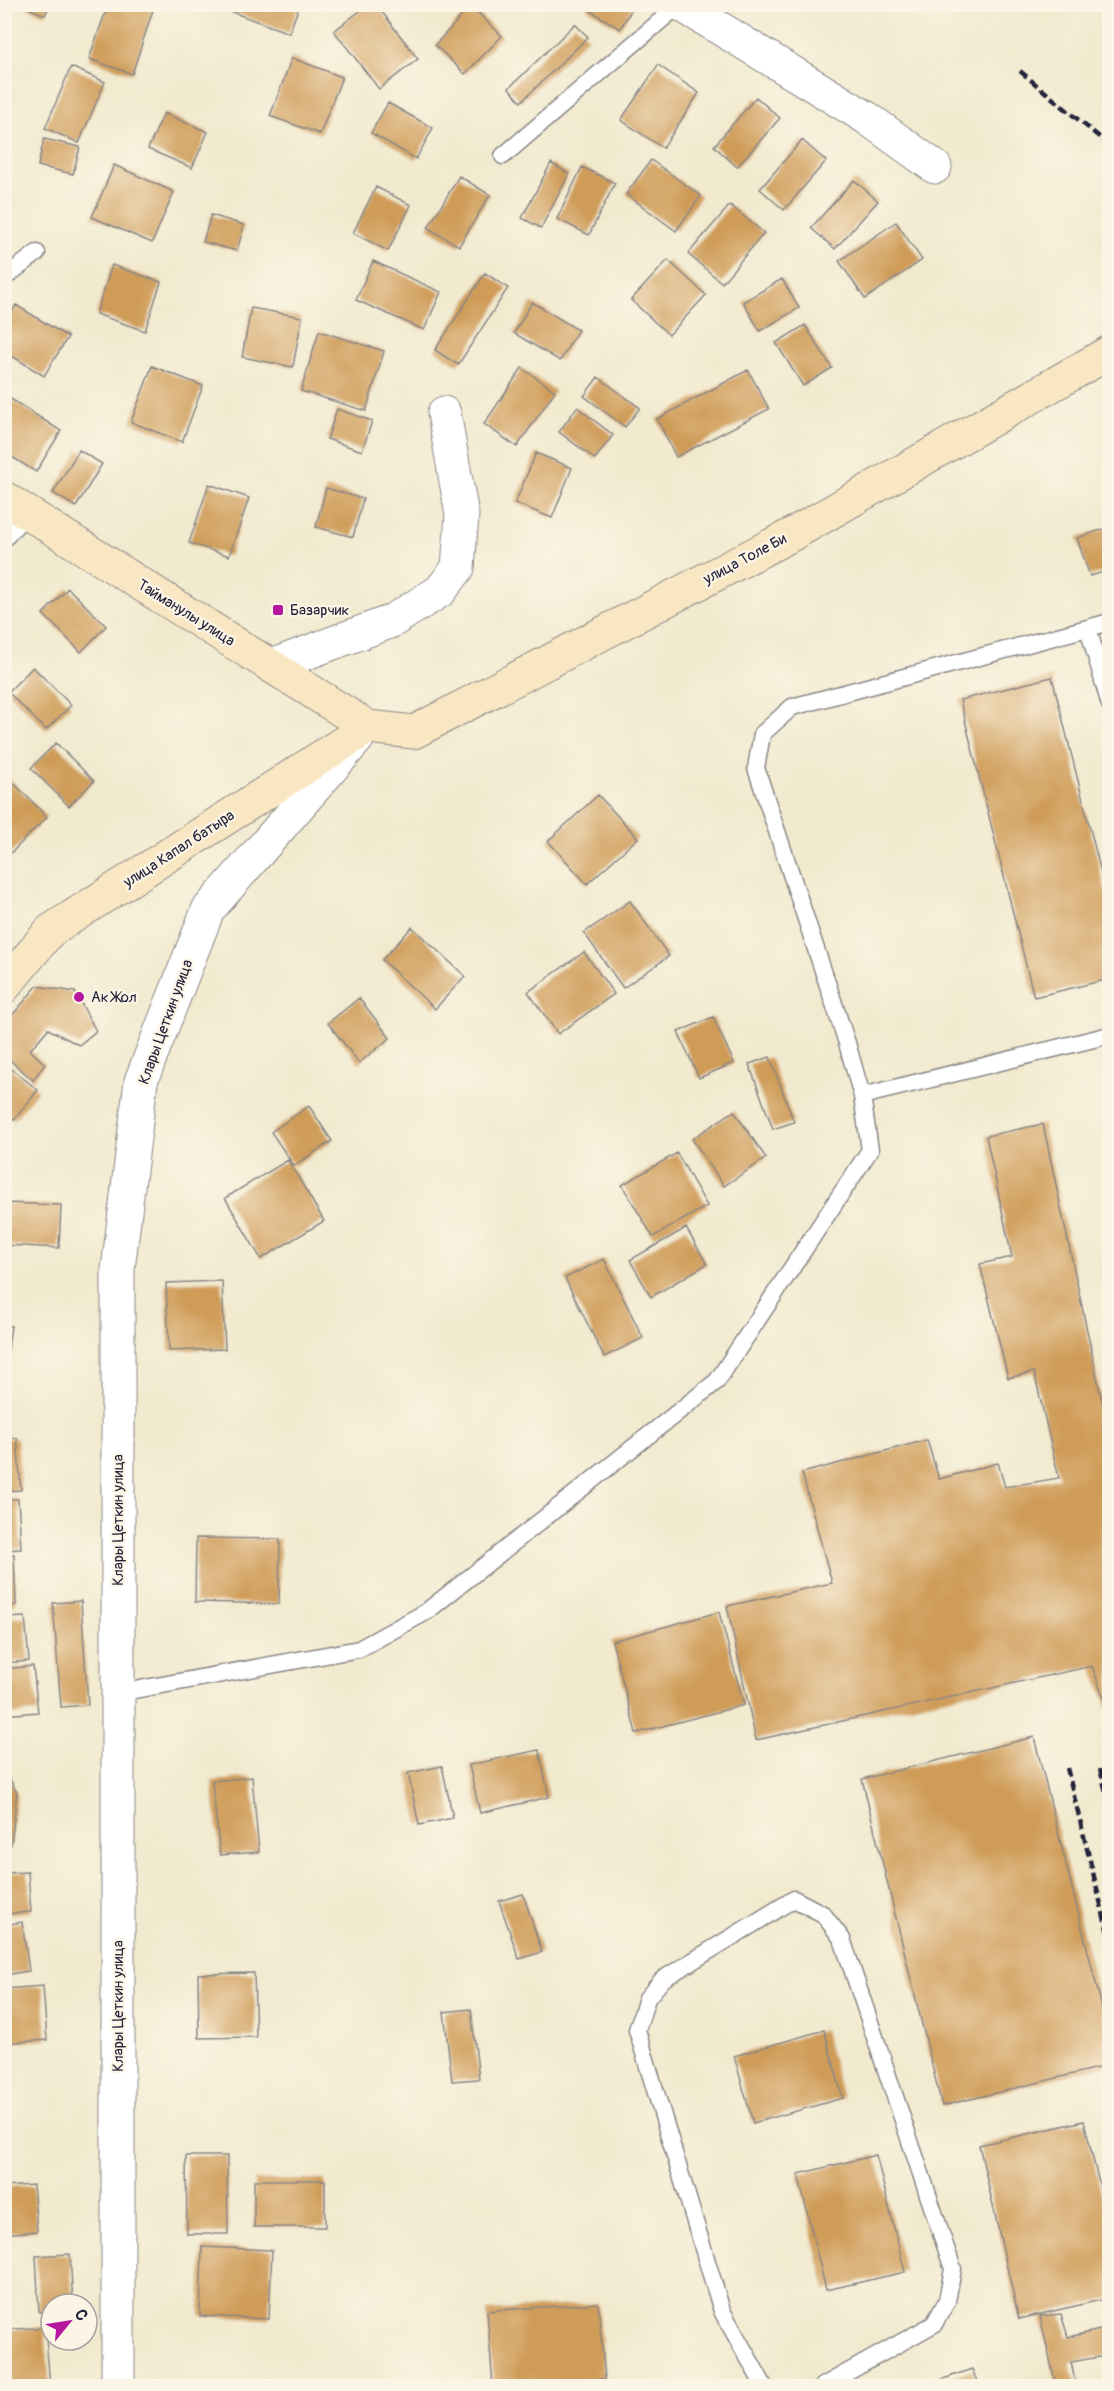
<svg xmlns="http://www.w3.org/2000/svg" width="1114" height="2391" font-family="Pangolin,sans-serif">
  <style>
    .building { fill: #cf9c59 }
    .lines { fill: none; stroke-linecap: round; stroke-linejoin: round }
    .lane-casing { stroke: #8a8685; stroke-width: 19 }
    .street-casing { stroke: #8a8685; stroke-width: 35 }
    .secondary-casing { stroke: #8a8685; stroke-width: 35 }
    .lane { stroke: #fff; stroke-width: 16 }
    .street { stroke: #fff; stroke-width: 33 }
    .secondary { stroke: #f9e7c3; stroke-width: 33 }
    .rail { stroke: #22223b; stroke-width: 4.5; stroke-dasharray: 9 4.5; stroke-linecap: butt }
    .poi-dot { fill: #b5179e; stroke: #fcf5e5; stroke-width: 2 }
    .labels { text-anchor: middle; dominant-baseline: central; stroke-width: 4.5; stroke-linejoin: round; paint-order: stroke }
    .street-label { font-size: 15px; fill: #22223b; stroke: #fcf5e5 }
    .poi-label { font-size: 15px; fill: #22223b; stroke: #fcf5e5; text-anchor: start }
  </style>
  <rect width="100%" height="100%" fill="#fcf5e5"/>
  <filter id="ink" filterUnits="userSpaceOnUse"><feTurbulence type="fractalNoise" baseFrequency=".0167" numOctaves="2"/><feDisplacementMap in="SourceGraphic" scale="12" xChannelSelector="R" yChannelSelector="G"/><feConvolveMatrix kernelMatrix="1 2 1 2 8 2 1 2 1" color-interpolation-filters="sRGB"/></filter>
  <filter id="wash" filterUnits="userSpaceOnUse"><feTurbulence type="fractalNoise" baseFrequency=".008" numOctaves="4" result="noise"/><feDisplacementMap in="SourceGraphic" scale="24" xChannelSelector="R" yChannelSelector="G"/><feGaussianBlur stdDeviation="1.35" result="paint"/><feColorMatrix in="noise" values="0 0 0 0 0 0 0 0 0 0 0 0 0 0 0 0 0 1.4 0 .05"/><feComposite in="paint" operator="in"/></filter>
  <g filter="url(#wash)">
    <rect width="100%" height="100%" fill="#f1eacf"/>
    <g id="blocks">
      <path class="building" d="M 18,4 L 50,4 L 45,15 Z
        M 231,4 L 300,4 L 289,33 L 229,11 Z
        M 369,4 L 376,4 L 418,59 L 379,89 L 334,31 Z
        M 589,4 L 635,4 L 620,29 L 586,8 Z
        M 108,5 L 154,7 L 132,74 L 89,59 Z
        M 471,6 L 502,36 L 465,74 L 435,45 Z
        M 575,24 L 588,37 L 521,102 L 509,88 Z
        M 292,58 L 342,77 L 320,134 L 270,116 Z
        M 658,65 L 699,93 L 663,148 L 621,120 Z
        M 71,67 L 105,82 L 79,143 L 45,128 Z
        M 756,97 L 780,118 L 737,167 L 714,146 Z
        M 388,103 L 433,128 L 416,159 L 371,133 Z
        M 164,113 L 208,132 L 192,168 L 148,149 Z
        M 44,139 L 80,147 L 73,174 L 38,166 Z
        M 802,140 L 826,161 L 784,210 L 760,189 Z
        M 651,160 L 701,196 L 676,231 L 626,194 Z
        M 551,163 L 569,174 L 541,228 L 522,218 Z
        M 114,165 L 174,192 L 152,243 L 92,217 Z
        M 582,167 L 615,183 L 589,235 L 557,219 Z
        M 459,176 L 490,195 L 459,246 L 428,228 Z
        M 854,180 L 878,201 L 835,249 L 811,228 Z
        M 376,187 L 411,205 L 388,251 L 353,233 Z
        M 730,205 L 764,233 L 722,283 L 688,254 Z
        M 211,215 L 244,225 L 237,251 L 203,242 Z
        M 896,222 L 922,260 L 865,299 L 839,261 Z
        M 668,260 L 706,295 L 669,335 L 631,300 Z
        M 373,261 L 441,292 L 424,330 L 356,300 Z
        M 112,265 L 161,282 L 145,331 L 96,314 Z
        M 485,273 L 508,288 L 458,365 L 435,350 Z
        M 782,279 L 799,308 L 760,331 L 743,302 Z
        M 532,302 L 578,330 L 560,361 L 514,333 Z
        M 16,305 L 68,337 L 44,376 L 4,351 L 4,325 Z
        M 251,308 L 302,317 L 293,367 L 242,357 Z
        M 805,325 L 832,368 L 803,386 L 776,343 Z
        M 319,331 L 384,351 L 366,411 L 301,391 Z
        M 152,366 L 203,386 L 182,442 L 131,422 Z
        M 522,368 L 555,391 L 517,447 L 484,424 Z
        M 748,370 L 769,409 L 676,457 L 657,419 Z
        M 598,377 L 640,408 L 625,427 L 584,396 Z
        M 6,396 L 61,431 L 36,472 L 4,452 Z
        M 577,407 L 613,435 L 595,459 L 559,432 Z
        M 337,409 L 372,421 L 362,451 L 327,439 Z
        M 79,450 L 102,464 L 76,507 L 53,493 Z
        M 536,453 L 572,468 L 552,518 L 515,503 Z
        M 209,484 L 249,498 L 229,556 L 189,543 Z
        M 326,488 L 363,499 L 353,537 L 316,527 Z
        M 1110,527 L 1110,570 L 1090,576 L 1077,538 Z
        M 68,588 L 106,626 L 81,652 L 43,614 Z
        M 33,667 L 71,705 L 46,730 L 8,692 Z
        M 1052,677 L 1110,908 L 1110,979 L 1034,997 L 960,700 Z
        M 56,743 L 94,781 L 69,806 L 31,768 Z
        M 9,778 L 47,817 L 4,860 L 4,783 Z
        M 598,795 L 638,838 L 587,884 L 548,841 Z
        M 630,901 L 669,956 L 623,988 L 584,933 Z
        M 412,927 L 465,976 L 435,1009 L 382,960 Z
        M 584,952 L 614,994 L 558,1034 L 528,992 Z
        M 37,986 L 75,992 L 96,1031 L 79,1045 L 48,1029 L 30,1050 L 45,1064 L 33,1080 L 4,1055 L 4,1025 Z
        M 359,998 L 390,1038 L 359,1063 L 328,1023 Z
        M 713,1017 L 734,1063 L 699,1078 L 678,1032 Z
        M 770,1057 L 794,1122 L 773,1129 L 749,1064 Z
        M 4,1063 L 38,1090 L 14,1120 L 4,1112 Z
        M 309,1106 L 332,1141 L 294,1166 L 271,1132 Z
        M 734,1111 L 766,1158 L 724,1186 L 692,1139 Z
        M 1043,1124 L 1110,1438 L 1110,1715 L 1092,1666 L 756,1740 L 727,1606 L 832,1583 L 802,1473 L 927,1440 L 939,1479 L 998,1463 L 1005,1487 L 1059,1478 L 1034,1372 L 1008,1378 L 980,1264 L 1012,1257 L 986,1136 Z
        M 677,1153 L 707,1206 L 653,1237 L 622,1185 Z
        M 288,1160 L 324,1221 L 261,1259 L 225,1198 Z
        M 5,1203 L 61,1205 L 59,1248 L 5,1245 Z
        M 686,1228 L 707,1264 L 651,1297 L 630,1260 Z
        M 604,1259 L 643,1338 L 604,1357 L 565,1278 Z
        M 222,1281 L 225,1349 L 169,1351 L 166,1283 Z
        M 4,1325 L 11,1326 L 6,1365 L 4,1365 Z
        M 17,1438 L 21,1490 L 4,1491 L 4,1439 Z
        M 4,1499 L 18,1499 L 21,1549 L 4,1550 Z
        M 196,1538 L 280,1539 L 279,1604 L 195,1602 Z
        M 4,1554 L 14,1554 L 16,1605 L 4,1606 Z
        M 81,1601 L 88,1705 L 61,1707 L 53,1603 Z
        M 719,1612 L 744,1705 L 636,1733 L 612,1641 Z
        M 25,1617 L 29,1661 L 4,1663 L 4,1618 Z
        M 33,1666 L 38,1712 L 4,1715 L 4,1669 Z
        M 1034,1737 L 1110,2039 L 1110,2065 L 942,2106 L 862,1779 Z
        M 539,1750 L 549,1797 L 480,1813 L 469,1765 Z
        M 442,1766 L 453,1818 L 419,1825 L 408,1773 Z
        M 4,1768 L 17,1793 L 11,1845 L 4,1847 Z
        M 252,1777 L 259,1852 L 220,1855 L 212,1781 Z
        M 28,1872 L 31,1912 L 5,1914 L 5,1873 Z
        M 523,1894 L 542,1952 L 519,1959 L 499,1901 Z
        M 22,1922 L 29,1971 L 4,1975 L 4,1925 Z
        M 254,1973 L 256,2037 L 199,2038 L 198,1974 Z
        M 43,1986 L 47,2040 L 4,2043 L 4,1989 Z
        M 471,2009 L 479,2079 L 452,2081 L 444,2012 Z
        M 824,2030 L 843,2098 L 753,2123 L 734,2056 Z
        M 1084,2121 L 1110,2229 L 1110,2298 L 1019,2319 L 979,2145 Z
        M 876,2155 L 905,2272 L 826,2290 L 798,2174 Z
        M 186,2156 L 227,2156 L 228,2234 L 187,2234 Z
        M 254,2180 L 325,2180 L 325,2227 L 254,2227 Z
        M 33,2185 L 37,2231 L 4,2234 L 4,2187 Z
        M 202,2247 L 272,2250 L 269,2319 L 200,2316 Z
        M 70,2254 L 73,2304 L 51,2304 L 51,2311 L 39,2312 L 36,2256 Z
        M 598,2303 L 605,2379 L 493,2386 L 487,2311 Z
        M 1061,2314 L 1068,2337 L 1110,2328 L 1110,2355 L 1071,2362 L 1076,2386 L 1056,2386 L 1040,2316 Z
        M 45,2327 L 50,2386 L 4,2386 L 4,2330 Z
        M 972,2369 L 979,2386 L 924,2386 Z"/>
    </g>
  </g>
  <g filter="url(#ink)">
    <use href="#blocks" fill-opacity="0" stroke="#8a8685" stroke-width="1.5"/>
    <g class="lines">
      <g class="lane-casing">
        <path id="lane" d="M 503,156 L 680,4
          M 4,278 L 37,253
          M 4,539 L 27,513
          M 1088,628 L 1110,705
          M 862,1096 L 1110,1035
          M 118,1693 L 359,1649 L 426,1612 L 717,1381 L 870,1150 L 862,1096 L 847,1043 L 756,768 L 762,734 L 792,707 L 1110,622
          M 764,2386 L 722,2311 L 637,2030 L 647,1998 L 663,1979 L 794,1899 L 823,1914 L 842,1939 L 953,2269 L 947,2301 L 934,2324 L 823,2386"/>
      </g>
      <g class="street-casing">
        <path id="street" d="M 680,4 L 867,118 L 935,167
          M 271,666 L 392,621 L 440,591 L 458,568 L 462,515 L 444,413
          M 118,2386 L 118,1269 L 141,1081 L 208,910 L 357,739"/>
      </g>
      <g class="secondary-casing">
        <path id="secondary" d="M 4,498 L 368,727 L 414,732 L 791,535 L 1110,352
          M 4,987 L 50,931 L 368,727"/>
      </g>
      <use href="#lane" class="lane"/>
      <use href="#street" class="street"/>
      <use href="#secondary" class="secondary"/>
      <path class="rail" d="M 1020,71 L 1110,146
        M 1067,1768 L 1110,1941
        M 1100,1769 L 1110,1807"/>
    </g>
  </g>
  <g class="poi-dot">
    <rect x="272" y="604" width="12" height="12" rx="3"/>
    <circle cx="79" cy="997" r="6"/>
  </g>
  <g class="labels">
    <g class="street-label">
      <text transform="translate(745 559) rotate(-28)">улица Толе Би</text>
      <text transform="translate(186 613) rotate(32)">Тайманулы улица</text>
      <text transform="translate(179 849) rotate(-33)">улица Капал батыра</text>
      <text transform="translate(166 1022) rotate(-70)">Клары Цеткин улица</text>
      <text transform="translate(118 1520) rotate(-90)">Клары Цеткин улица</text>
      <text transform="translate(118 2006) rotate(-90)">Клары Цеткин улица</text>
    </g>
    <g class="poi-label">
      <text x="290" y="610">Базарчик</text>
      <text x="91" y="997">Ак Жол</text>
    </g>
  </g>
  <rect width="1114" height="2391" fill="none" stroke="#fcf5e5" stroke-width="24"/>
  <g transform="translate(69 2322) rotate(60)"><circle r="28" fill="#fcf5e5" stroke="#a5a1a1" stroke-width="1.5"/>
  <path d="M0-4.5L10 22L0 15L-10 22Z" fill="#b5179e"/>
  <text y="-9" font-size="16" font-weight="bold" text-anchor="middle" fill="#22223b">С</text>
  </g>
</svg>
